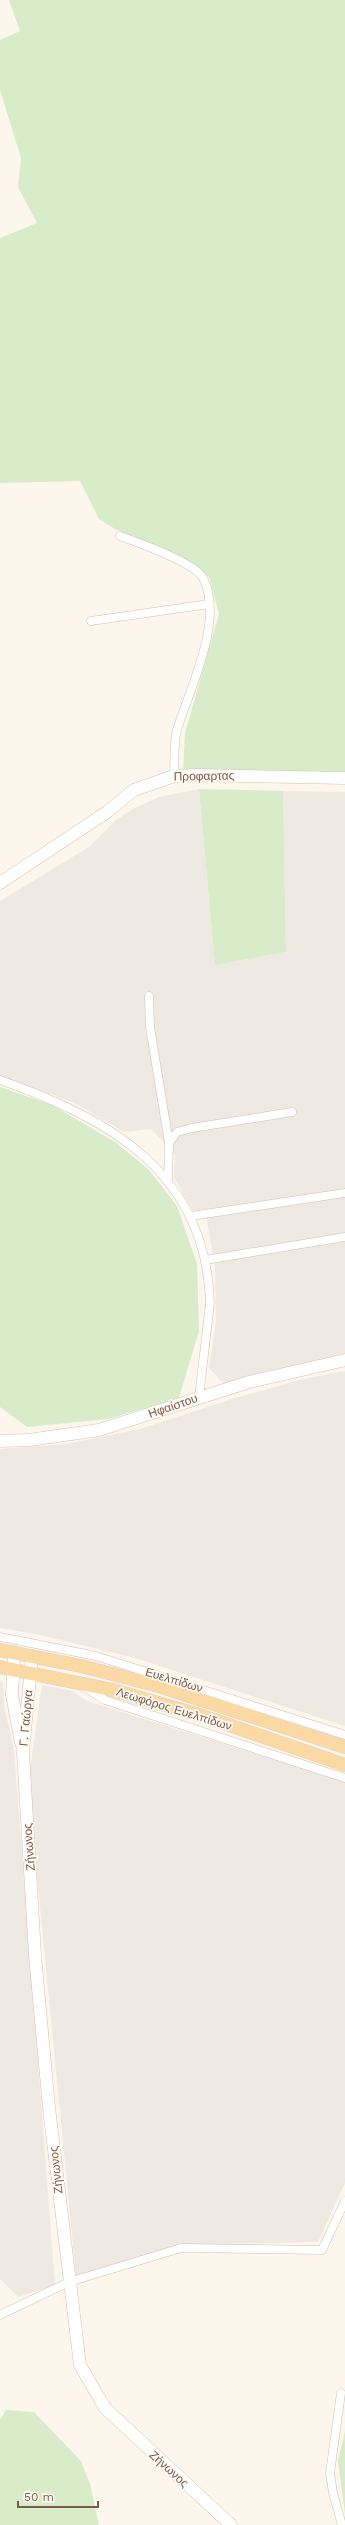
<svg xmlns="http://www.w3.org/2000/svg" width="345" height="2525" font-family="'Work Sans',sans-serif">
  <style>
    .industrial { fill: #efe9e4 }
    .green { fill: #d8ecc9 }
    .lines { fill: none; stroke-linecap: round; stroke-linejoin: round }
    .street-casing { stroke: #d1beb0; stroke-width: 9 }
    .secondary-casing { stroke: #d6c0b0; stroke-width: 13 }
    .primary-casing { stroke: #dad1cd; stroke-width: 14 }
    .street { stroke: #fff; stroke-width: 8 }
    .secondary { stroke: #fff; stroke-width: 12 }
    .primary { stroke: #fbd9a5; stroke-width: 13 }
    .labels { text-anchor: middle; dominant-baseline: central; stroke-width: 3.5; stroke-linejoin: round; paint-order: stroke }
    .street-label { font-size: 12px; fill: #7a5c4d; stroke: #fffaf3 }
  </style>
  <rect width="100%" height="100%" fill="#fdf6ec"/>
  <path class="industrial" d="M 199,789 L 215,965 L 286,952 L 283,791 L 345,792 L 345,1354 L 224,1384 L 209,1368 L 216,1322 L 215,1268 L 205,1209 L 193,1211 L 174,1177 L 175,1155 L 151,1129 L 124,1132 L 73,1102 L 0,1076 L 0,901 L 89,847 L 116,820 L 133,809 L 159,797 Z
    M 345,1371 L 345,1726 L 135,1658 L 36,1634 L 0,1628 L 0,1449 L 66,1444 L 140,1429 L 232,1399 L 303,1379 Z
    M 0,1679 L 3,1682 L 4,1706 L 14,1749 L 55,2285 L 18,2297 L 0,2279 Z
    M 42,1685 L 72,1691 L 87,1701 L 345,1782 L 345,2183 L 318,2242 L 181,2245 L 76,2276 L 28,1783 Z"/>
  <path class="green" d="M 9,0 L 345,0 L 345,773 L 183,772 L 185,733 L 219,614 L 209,577 L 176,554 L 115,529 L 99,519 L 80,481 L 0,483 L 0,238 L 37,223 L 18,187 L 21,158 L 0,90 L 0,40 L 20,31 Z
    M 199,789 L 283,791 L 286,952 L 215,965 Z
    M 0,1087 L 52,1105 L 115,1142 L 148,1169 L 177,1206 L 197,1264 L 199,1331 L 179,1398 L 108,1419 L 27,1427 L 0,1407 Z
    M 6,2410 L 34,2412 L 81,2461 L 90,2484 L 99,2525 L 0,2525 L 0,2420 Z
    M 345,2431 L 345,2514 L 338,2461 Z"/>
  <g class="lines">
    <g class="street-casing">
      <path id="street" d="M 120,536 C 139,543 194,562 203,578 C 225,620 189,690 177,730 C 173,744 175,762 174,776
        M 91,621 L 209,604
        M 149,996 L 150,1027 L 169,1143
        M 0,1080 C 110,1119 206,1172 210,1303 L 199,1397
        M 168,1180 L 169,1143 L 177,1132 L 192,1128 L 292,1112
        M 191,1216 L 345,1193
        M 205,1260 L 345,1237
        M 0,1637 L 96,1656 L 345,1735
        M 82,1686 L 105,1700 L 345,1778
        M 0,2315 L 69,2282 L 181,2248 L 322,2250 L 345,2201
        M 341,2393 L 330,2473 L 333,2493 L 342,2525"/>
    </g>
    <g class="secondary-casing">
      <path id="secondary" d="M 0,883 L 107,812 L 134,790 L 174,776 L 196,775 L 345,778
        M 0,1441 L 29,1440 L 99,1430 L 249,1382 L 345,1360
        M 14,1653 L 12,1695 L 21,1743
        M 32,1656 L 23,1752 L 35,1955 L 49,2108 L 80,2365 L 105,2408 L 231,2525"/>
    </g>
    <g class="primary-casing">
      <path id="primary" d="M 0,1650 L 81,1666 L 159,1686 L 345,1747
        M 0,1667 L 113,1690 L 203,1716 L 345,1765"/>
    </g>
    <use href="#street" class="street"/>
    <use href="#secondary" class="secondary"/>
    <use href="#primary" class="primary"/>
  </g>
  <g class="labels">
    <g class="street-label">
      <text transform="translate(204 776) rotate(-1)">Προφαρτας</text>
      <text transform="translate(173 1406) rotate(-19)">Ηφαίστου</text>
      <text transform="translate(174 1680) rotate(17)">Ευελπίδων</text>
      <text transform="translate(174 1709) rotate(17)">Λεωφόρος Ευελπίδων</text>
      <text transform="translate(26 1718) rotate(-85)">Γ. Γαώργα</text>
      <text transform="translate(29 1847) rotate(-94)">Ζήνωνος</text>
      <text transform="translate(56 2170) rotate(-96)">Ζήνωνος</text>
      <text transform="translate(169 2469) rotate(42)">Ζήνωνος</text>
    </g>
  </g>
  <path d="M18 2501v6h80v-6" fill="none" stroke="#7a5c4d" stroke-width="2"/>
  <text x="24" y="2501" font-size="12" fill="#7a5c4d" stroke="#fffaf3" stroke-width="3" paint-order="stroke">50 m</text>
</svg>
